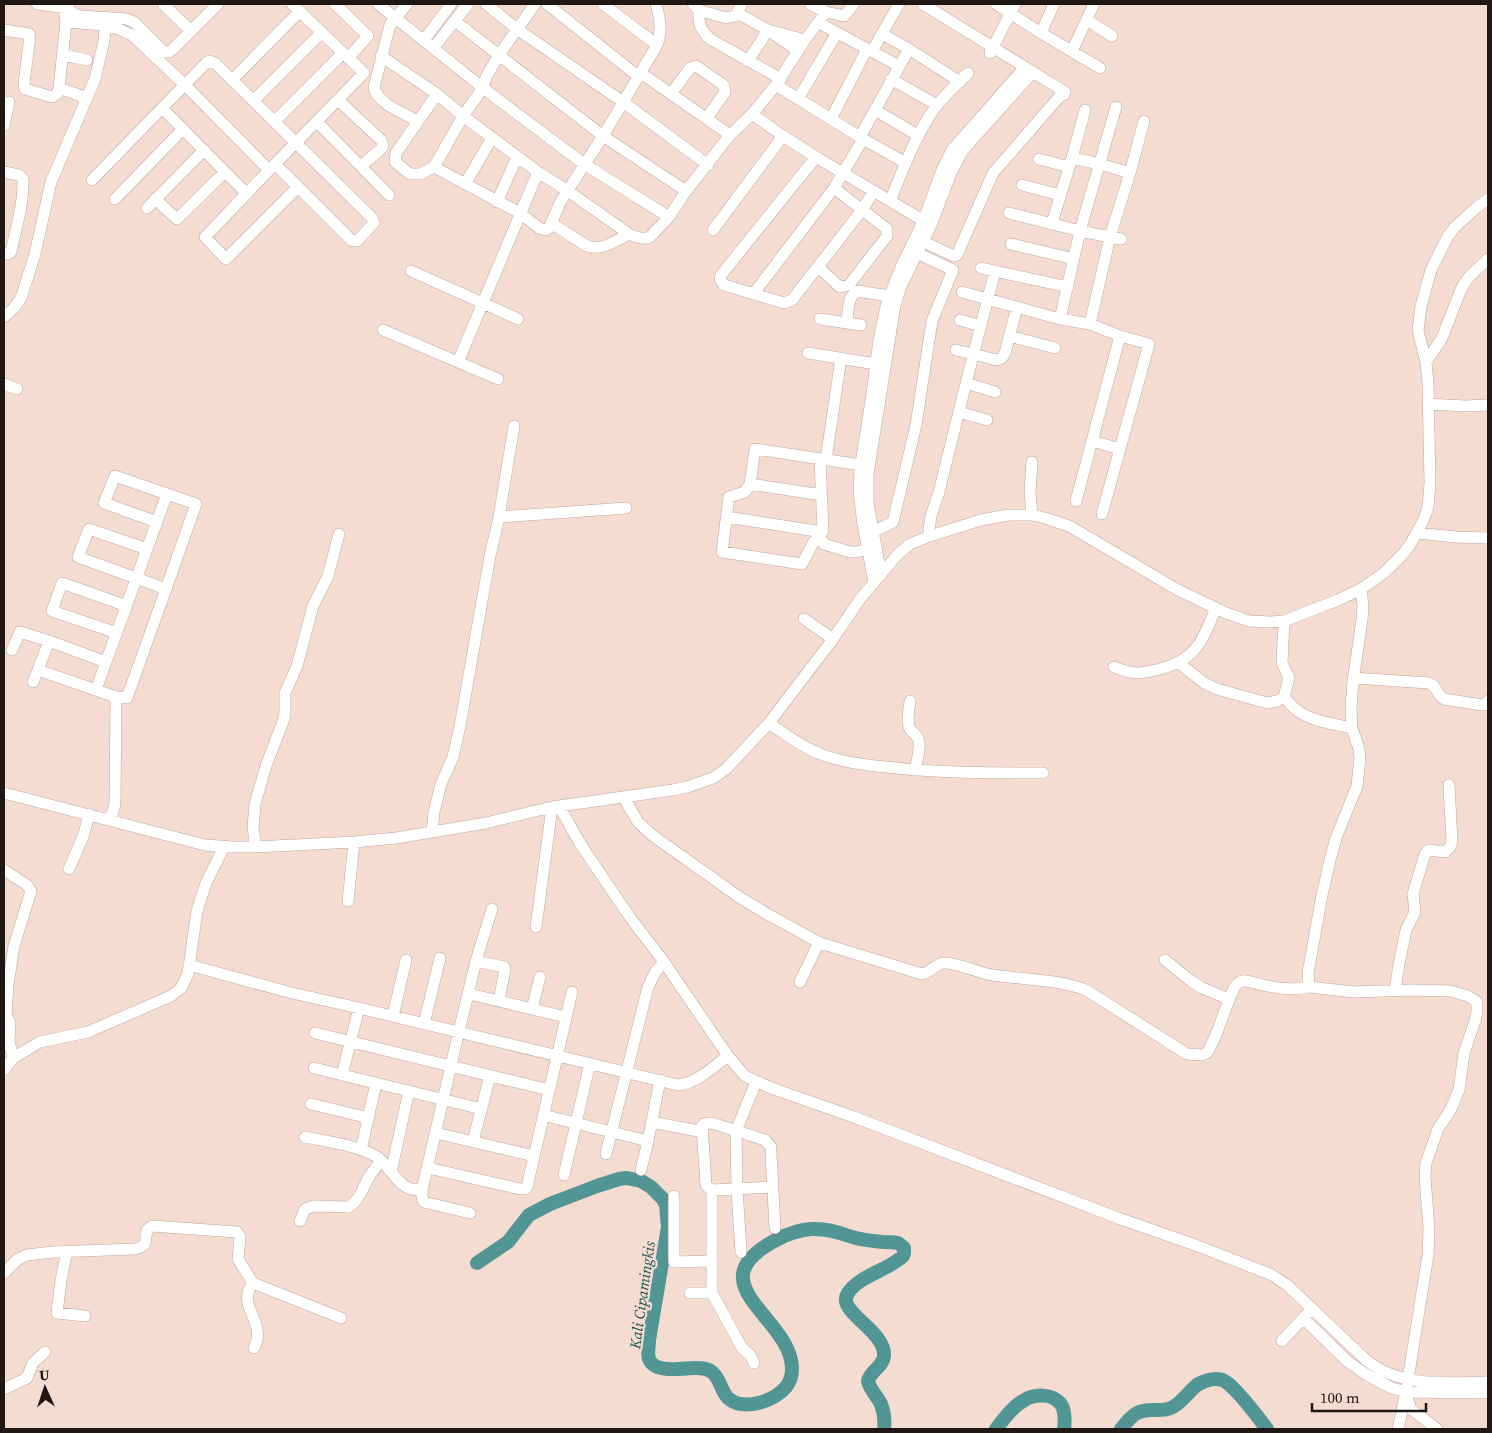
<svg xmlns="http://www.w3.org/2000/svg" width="1492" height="1433" font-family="'Source Serif 4',serif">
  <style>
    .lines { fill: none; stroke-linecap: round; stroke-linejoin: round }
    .river { stroke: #529595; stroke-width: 14 }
    .minor-casing { stroke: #bea79d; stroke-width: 12 }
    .minor { stroke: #fff; stroke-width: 11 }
    .labels { text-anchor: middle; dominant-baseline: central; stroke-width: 4.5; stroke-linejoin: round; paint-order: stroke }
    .water-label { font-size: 15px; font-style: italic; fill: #195454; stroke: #f4dcd1 }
  </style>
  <rect width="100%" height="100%" fill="#f4dcd1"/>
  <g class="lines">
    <path class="river" d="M 477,1263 L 508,1242 L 529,1215 L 550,1204 L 597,1186 L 619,1179 L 627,1178 L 641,1181 L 651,1187 L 663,1199 L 666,1205 L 668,1227 L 649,1340 C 649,1347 647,1354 649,1359 C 655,1374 683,1368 695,1368 C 701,1368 708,1368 713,1373 C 720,1379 721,1391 728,1398 C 744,1412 774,1401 786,1387 C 790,1382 792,1375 792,1369 C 792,1317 693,1284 776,1240 C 802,1226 822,1226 849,1236 C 860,1240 871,1241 883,1242 C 887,1242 894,1242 898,1243 C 901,1245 902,1246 904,1248 L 904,1253 L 903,1256 C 887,1271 860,1275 848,1293 C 835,1312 886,1330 884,1356 C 883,1367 870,1371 868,1381 C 870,1390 877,1396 881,1404 C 884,1412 885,1421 884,1429
      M 996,1429 C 1004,1419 1012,1407 1023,1401 C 1033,1394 1051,1393 1060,1403 C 1065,1409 1065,1421 1064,1429
      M 1121,1429 C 1132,1415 1137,1409 1156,1410 C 1161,1410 1166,1410 1171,1408 C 1182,1403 1188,1392 1197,1385 C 1205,1380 1218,1376 1226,1382 C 1239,1391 1257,1416 1267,1429"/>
    <g class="minor-casing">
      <path id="minor" d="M 37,4 L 68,8 L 74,14 L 81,16 L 127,19 L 134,22 L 164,52 L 169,52 L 174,48 L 218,4
        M 163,4 L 191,31
        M 292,4 L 364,73 L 275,164 L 205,237 L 226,259 L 298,187
        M 335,4 L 368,36 L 348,58
        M 378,4 L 483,88 L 584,164 L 669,217
        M 407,4 L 390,25 L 374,87 C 376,103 404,113 417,121
        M 486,4 L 517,29 L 623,102 L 708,165
        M 547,4 L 639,77
        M 603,4 L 657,45
        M 693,4 L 699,10 L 726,18 L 735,16 L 742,4
        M 810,4 L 826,12 L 844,16 L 854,4
        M 996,4 L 1041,33 L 1100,68
        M 64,8 L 66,22 L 105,25 L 116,28 L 132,35 L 185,85 L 269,170
        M 699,10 C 698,24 700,29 710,39 L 781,79
        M 737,13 L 768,30 L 798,51
        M 1087,20 L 1112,36
        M 455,21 L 603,136 L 686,191
        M 819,23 L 899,66
        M 4,30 L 29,34 L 30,36 L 24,83 L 25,89 L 52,97 L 57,94 L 59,88 L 66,22
        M 1041,33 L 1054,4
        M 882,34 L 909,49 L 960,82
        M 424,40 L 451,4
        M 434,47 L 468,4
        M 872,51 L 899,4
        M 1072,51 L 1094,4
        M 990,53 L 1015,4
        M 63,55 L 87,60
        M 381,56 L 437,94 L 463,116 L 538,172 L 568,191 L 629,234 C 636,237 642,240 650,237 L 669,217 L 686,191 L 730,135 L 752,114 L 776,85 L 805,40 L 826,12
        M 748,61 L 768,30 L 805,40
        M 641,73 L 730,135
        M 891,79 L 937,105
        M 232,80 L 300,11
        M 776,85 L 863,139 L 906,163
        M 59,88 L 87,98
        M 437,94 L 396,153 L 395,162 L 410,174 L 420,174 L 434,167 L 520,213 L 539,228 L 546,230 L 549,228 L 561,201 L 603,136 L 657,45 C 662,33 660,17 656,4
        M 671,94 L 690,68 L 696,66 L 722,84 L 724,86 L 725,92 L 707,118
        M 798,99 L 837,33
        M 254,100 L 322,32
        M 338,100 L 381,140 L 383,146 L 381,149 L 361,166
        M 162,108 L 247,194
        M 875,110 L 919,136
        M 752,114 L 783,136 L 816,157 L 929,224
        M 831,119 L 867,49
        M 275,121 L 343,53
        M 317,122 L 389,195
        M 4,125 L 9,102
        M 860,137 L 909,49
        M 816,157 L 721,275 L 720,279 L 724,285 L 784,303 L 792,300 L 862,210 L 874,191
        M 1072,158 L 1085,110
        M 1039,159 L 1069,167
        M 434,167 L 463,116 L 483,88 L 486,77 L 499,55 L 535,4
        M 4,172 L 19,175 L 23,179 C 24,203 16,228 11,252 L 8,254 L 4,253
        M 92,180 L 206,63 L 210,61 L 215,63 L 372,218 L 374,223 L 357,241 L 351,240 L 275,164
        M 465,184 L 492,138
        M 1022,185 L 1060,195
        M 115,199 L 183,129
        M 155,199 L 177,219 L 225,172
        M 890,201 C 903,170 917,130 938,104 C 947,93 958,83 968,73
        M 497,202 L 517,157
        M 147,208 L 204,150
        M 1009,213 L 1080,231 L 1110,237 L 1130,173 L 1144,121
        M 551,223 L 587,246 C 603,251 615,241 629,234
        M 1052,223 L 1072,158 L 1100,164 L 1130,173
        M 713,230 L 783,136
        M 917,239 L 954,256 L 957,255 L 993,173 L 1060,96 L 1064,95 L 1065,92 L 923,4
        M 1011,244 L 1074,259
        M 818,267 L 840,287 L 849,285 L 887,236 L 887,229 L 834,188
        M 981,268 L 1068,287
        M 411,271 L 494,308 L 518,319
        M 962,292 L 1060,319 L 1090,324 L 1110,237 L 1121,239
        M 754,293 L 834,188 L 863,139
        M 4,317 L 14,308 L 21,298 L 35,254 L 51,182 L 95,79 L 104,41 L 105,25
        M 820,319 L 861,325
        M 1060,319 L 1080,231 L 1116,107
        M 960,320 L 981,326
        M 847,323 C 848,312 847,296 858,291 L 889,296
        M 1090,324 L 1120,336 L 1149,344 L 1102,514
        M 383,330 L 458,362 L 538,172
        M 1009,336 L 1055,348
        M 956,350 L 997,360 L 1002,358 L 1005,353 L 1017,307
        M 808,353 L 876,364
        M 458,362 L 498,379
        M 1426,362 L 1442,338 L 1462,287 L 1469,277 L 1488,259
        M 966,383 L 995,392
        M 4,384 L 17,389
        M 1428,404 L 1465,406 L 1488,405
        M 959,412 L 987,420
        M 1092,441 L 1120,449
        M 820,459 L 823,531 L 813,543 L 802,564 L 722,552 L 729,497 L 745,492 L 750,484 L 755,449 L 861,465
        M 826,460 L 841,358
        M 1032,462 L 1030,492 L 1032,515
        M 750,484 L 822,495
        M 1076,501 L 1120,336
        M 499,517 L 626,508
        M 727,517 L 816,531 L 824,544 L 850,552 L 856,552 L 873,548
        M 873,532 L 893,522 L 916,425 L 932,321 L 953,270 L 917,253
        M 1417,533 L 1456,537 L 1488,538
        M 930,536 L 929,529 L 931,516 L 939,492 L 966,383 L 995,271
        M 147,549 L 89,529 L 78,557 L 166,589 L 196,504 L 167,494
        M 881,575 L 868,503 L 868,474 L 895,305 L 901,286 L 931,225 L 951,173 L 963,150 L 1033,72
        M 874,582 L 863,525 L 859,491 L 860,470 L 872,394 L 879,340 L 887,302 L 902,265 L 923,222 L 942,170 L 952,150 L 1025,67
        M 1361,589 L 1363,606 L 1362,620 L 1353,681 L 1351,707 L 1352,728 L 1359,749 L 1360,758 L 1357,786 L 1336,838 L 1331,856 L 1322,895 L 1308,973 L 1309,987 L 1354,992 L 1412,990 L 1450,991 L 1468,996 L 1477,1002 L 1477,1012 L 1475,1021 L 1464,1053 L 1459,1090 L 1451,1109 L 1438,1129 L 1426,1163 L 1425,1177 L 1429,1229 L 1428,1255 L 1406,1392 L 1398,1429
        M 804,619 L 833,639
        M 1284,621 L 1282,663 L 1289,678 L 1284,697 C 1289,702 1293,708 1298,711 C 1314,722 1335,724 1352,728
        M 117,633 L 52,611 L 62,583 L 127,606
        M 49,641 L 106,662 L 96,690
        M 12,650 L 20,632 L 49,641 L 38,670 L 116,697 L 127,698 L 166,589
        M 106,662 C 126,606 147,550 167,494 L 115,476 L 104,503 L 157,522
        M 1179,663 L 1204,683 L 1217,689 L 1267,703 L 1277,701 L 1284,697
        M 1114,667 C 1133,675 1141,674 1160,669 C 1197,659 1202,641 1216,608
        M 1353,678 L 1429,683 C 1437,686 1437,695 1444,699 L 1482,705 L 1485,705 L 1488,701
        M 33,682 L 38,670
        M 910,701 C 909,710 906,722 910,729 C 914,734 918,735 919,742 C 920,751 917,761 915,770
        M 769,723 C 785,734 800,746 818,753 C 839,762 864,765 886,767 C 938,773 990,773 1043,773
        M 4,793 L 205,845 L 232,847 L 252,847 L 354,842 L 396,838 L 486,823 L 552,807 L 673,790 L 687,787 L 713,778 L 726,769 L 769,723 L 833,639 L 860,599 L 898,554 L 910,544 L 930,536 L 981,520 L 1008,515 L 1032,515 L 1045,518 L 1069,526 L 1178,590 L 1226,613 L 1249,621 L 1271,622 L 1284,621 L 1338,600 L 1361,589 L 1384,573 L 1404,553 L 1411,543 L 1424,519 L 1428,507 L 1430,483 L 1428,384 L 1426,362 L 1418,331 L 1421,306 L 1431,270 L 1448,236 L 1455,227 L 1476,208 L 1488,199
        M 624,798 L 638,822 L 652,835 L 739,897 L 769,915 L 820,943 L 922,974 C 931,972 937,962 946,963 C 960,964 974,971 987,974 C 1020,980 1054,978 1086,990 L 1187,1054 L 1202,1055 L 1207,1053 C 1218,1035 1223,1013 1231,995 C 1233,991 1234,987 1237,984 C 1242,979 1249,981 1255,983 C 1274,988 1290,991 1309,987
        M 559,806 L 581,845 L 629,916 L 664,962 L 728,1056 L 745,1076 L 771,1088 L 854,1117 L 1118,1218 L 1198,1246 L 1272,1275 L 1287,1285 L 1366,1360 C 1401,1388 1446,1383 1488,1382
        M 108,819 L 113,812 L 115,803 L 116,697
        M 432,832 L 434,812 L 441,784 L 453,757 L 460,726 L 490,556 L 499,517 L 514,426
        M 252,847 L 255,840 L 253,828 L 255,804 L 266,766 L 284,719 L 285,713 L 285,693 L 297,666 L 313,606 L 328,576 L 339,534
        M 69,869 L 84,834 L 89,814
        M 4,870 L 27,885 L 31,891 L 14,946 L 8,985 L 6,1016 L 10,1023 L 9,1041 L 13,1058
        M 348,901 L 354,842
        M 536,927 L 552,807
        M 1165,960 L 1191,981 L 1202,988 L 1229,999
        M 476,961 L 504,967 L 505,969 L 499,1001
        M 189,965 L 292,993 L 359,1008 L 678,1085 C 697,1083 713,1067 728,1056
        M 800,982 L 819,942
        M 1395,991 L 1399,964 L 1406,930 L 1415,912 L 1413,894 L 1425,854 L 1429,850 L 1445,852 L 1450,847 L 1452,841 L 1449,785
        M 469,994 L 566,1017
        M 532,1009 L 540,977
        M 393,1016 L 406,960
        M 424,1024 L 440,958
        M 315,1033 L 549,1090
        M 314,1068 L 482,1109
        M 4,1070 L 13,1058 L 40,1042 L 88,1032 L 171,996 L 181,988 L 188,974 L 197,911 L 206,883 L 224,847
        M 342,1075 L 359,1008
        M 311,1104 L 369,1118
        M 543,1115 L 648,1141
        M 652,1122 L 703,1132
        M 436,1133 L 534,1156
        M 305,1137 C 324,1141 361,1146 377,1157 C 392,1167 397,1190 419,1190 L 423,1186 L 459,1031 L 476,961 L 492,909
        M 473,1141 L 490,1076
        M 361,1150 L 376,1083
        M 606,1154 L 648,987 L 656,971 L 664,962
        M 428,1168 L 520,1189 L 525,1189 L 527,1187 L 572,992
        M 641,1170 L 648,1141 L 660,1080
        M 391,1172 L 409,1091
        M 564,1175 L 590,1063
        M 772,1187 L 712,1190 L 710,1189 L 706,1185 L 702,1126 L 704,1124 L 712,1123 L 765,1140 L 771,1147 L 771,1154 L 775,1228
        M 422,1188 L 422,1197 L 424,1202 L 470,1213
        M 712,1190 L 712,1293 L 742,1348 L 750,1355 L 754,1363
        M 674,1196 L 674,1262 L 712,1261
        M 300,1221 L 305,1209 L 314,1206 L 348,1207 C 360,1201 362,1188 369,1177 C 372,1172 377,1166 381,1161
        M 67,1251 L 61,1280 L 57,1313 L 85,1316
        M 741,1252 L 737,1189 L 736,1131 L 756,1082
        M 4,1273 L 18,1259 L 27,1255 L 53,1252 L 135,1249 C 150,1245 144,1241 147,1230 L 152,1226 L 237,1232 L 240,1237 L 238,1259 L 253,1283 L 341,1318
        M 253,1283 C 235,1306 268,1322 254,1348
        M 690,1293 L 712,1293
        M 1303,1318 L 1347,1361 L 1367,1375 L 1392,1388 L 1406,1392 L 1488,1393
        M 1282,1341 L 1308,1313
        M 4,1389 L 27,1378 L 33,1363 L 45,1352
        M 1406,1395 L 1411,1409 L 1437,1429"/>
    </g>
    <use href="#minor" class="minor"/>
  </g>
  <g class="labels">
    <g class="water-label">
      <text transform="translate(642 1295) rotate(-82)">Kali Cipamingkis</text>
    </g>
  </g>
  <rect width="1492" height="1433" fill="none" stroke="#1f1713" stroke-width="10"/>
  <g transform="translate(45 1388) rotate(357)" stroke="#f4dcd1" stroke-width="4" paint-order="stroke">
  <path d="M0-4L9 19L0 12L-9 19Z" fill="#1f1713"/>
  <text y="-8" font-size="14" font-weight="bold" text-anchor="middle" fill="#1f1713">U</text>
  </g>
  <path d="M1312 1403v8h114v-8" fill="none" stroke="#1f1713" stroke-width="2.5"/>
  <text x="1320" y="1403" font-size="15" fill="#1f1713" stroke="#f4dcd1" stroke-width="4" paint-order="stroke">100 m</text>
</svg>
